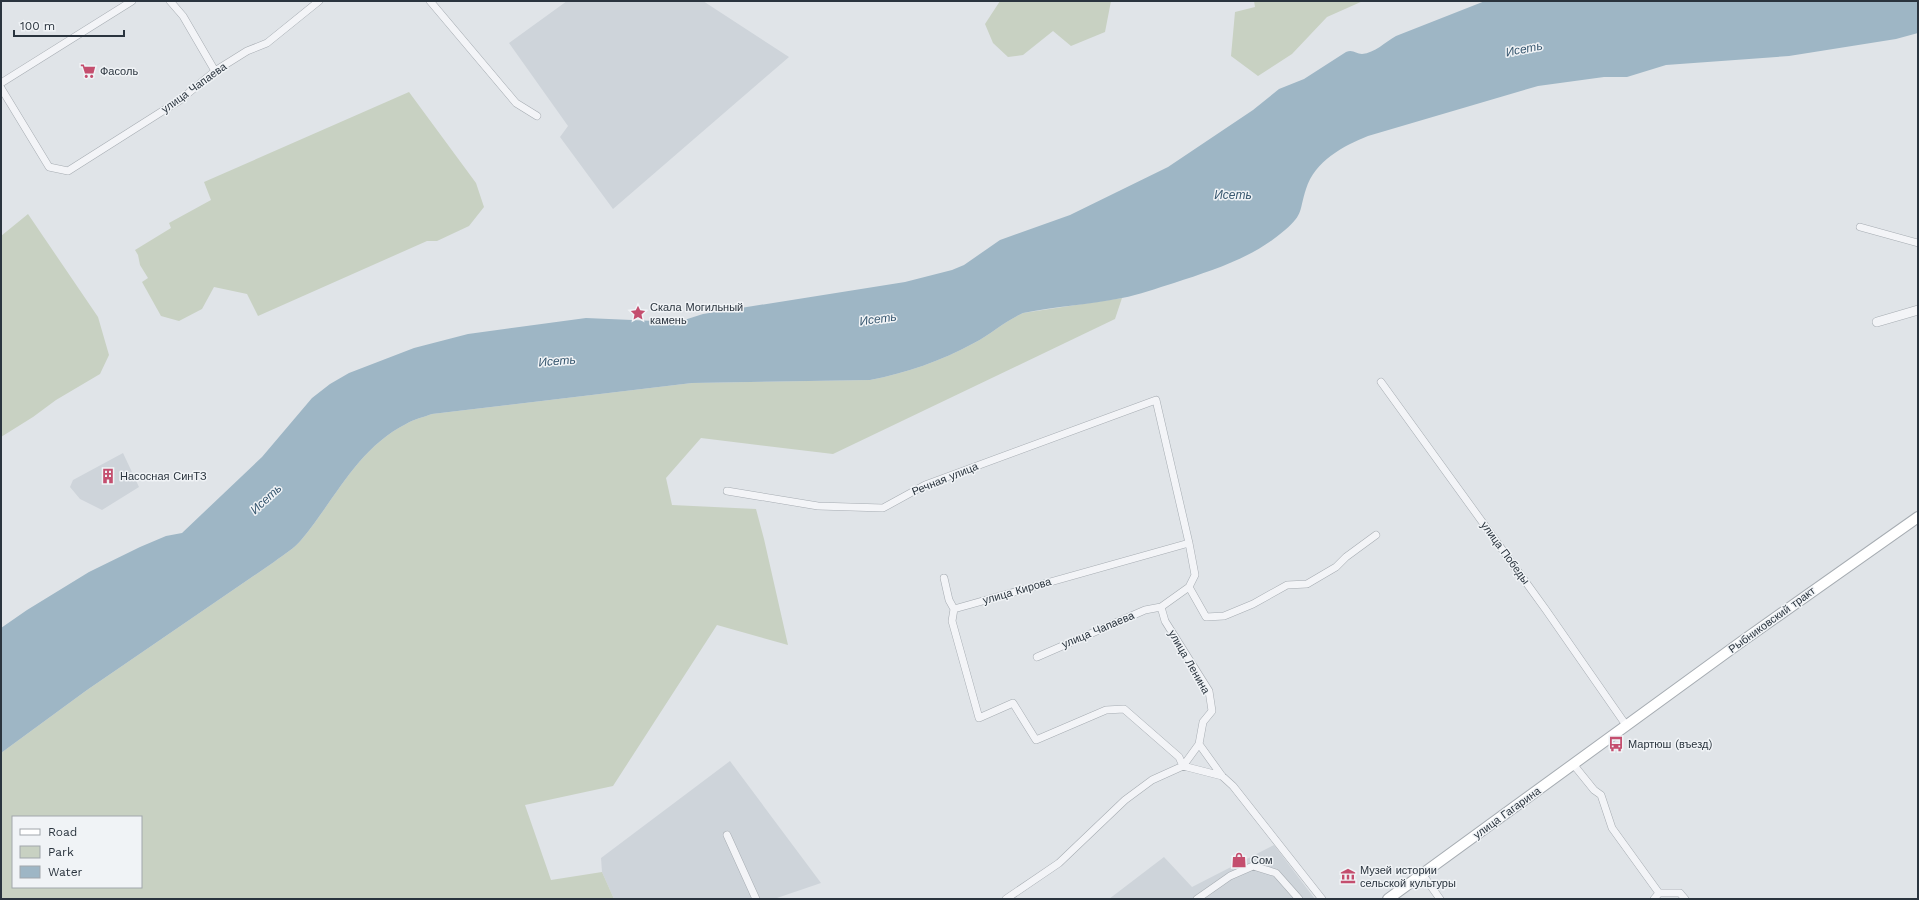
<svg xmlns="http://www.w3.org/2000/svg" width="1919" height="900" font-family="'Work Sans',sans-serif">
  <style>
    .built { fill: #ced4da }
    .green { fill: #c8d1c2; fill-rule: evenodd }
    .water { fill: #9eb6c5 }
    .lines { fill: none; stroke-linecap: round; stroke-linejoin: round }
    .minor-casing { stroke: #a6acb2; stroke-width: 8 }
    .tertiary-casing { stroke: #a6acb2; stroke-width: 10 }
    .secondary-casing { stroke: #a6acb2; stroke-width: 12 }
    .minor { stroke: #f3f4f7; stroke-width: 7 }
    .tertiary { stroke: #f3f4f7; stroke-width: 9 }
    .secondary { stroke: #fff; stroke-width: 10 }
    .labels { text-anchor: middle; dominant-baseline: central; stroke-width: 3; stroke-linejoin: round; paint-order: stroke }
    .poi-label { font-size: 11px; fill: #2a343e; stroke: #f0f3f6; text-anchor: start }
    .street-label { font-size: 11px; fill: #2a343e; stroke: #f0f3f6 }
    .water-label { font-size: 12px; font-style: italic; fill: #37576f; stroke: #f0f3f6 }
  </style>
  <rect width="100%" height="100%" fill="#e0e4e8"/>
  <path class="built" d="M 567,1 L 703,1 L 789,57 L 613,209 L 560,137 L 568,126 L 509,43 Z
    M 123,453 L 139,487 L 102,510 L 80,499 L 70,487 L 73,480 Z
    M 730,761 L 821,883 L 774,899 L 614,899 L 602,872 L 601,858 Z
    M 1274,845 L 1315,899 L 1109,899 L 1164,857 L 1192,887 Z"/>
  <path class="green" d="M 1000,1 L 1111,1 L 1105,32 L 1071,46 L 1053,31 L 1023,55 L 1008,57 L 993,43 L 985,24 Z
    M 1254,1 L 1363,1 L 1327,17 L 1292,54 L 1258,76 L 1231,56 L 1235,12 L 1255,7 Z
    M 409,92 L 476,183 L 484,207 L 469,226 L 437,241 L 427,241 L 258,316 L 247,294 L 214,287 L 202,309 L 179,321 L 161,316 L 142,282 L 148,278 L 140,265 L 138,255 L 135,250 L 171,228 L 169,223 L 211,200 L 204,182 Z
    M 28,214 L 98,317 L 109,355 L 100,374 L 56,400 L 33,417 L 1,437 L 1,236 Z
    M 1122,298 L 1115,319 L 833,454 L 701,438 L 666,478 L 672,505 L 756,509 L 764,539 L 788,645 L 717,625 L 613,786 L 525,805 L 551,880 L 602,872 L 614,899 L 1,899 L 1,753 L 87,690 L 274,562 C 283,555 295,548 302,539 C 336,498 357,449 406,424 C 414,419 424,417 432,414 L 692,383 L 870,380 C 906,373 941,361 974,343 C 991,334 1005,321 1023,313 ZM 13,817 L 141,817 L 141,887 L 13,887 Z"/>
  <path class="water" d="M 1485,1 L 1918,1 L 1918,33 L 1896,39 L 1789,56 L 1666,65 L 1627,77 L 1604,77 L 1538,86 L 1368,136 C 1343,146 1315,161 1306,189 C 1299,210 1304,214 1285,230 C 1253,258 1213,270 1174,283 C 1157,288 1139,295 1122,298 C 1089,305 1056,306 1023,313 C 1005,321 991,334 974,343 C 941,361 906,373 870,380 L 692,383 L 432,414 C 424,417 414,419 406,424 C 357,449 336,498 302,539 C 295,548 283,555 274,562 L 87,690 L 1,753 L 1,628 L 27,610 L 89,572 L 140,547 L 166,536 L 182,533 L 262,457 L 312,398 L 330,384 L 349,373 L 414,348 L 468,334 L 586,318 L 678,322 L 703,314 L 905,282 L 952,270 L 964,265 L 1000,240 L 1070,215 L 1168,167 L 1253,110 L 1279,89 L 1304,79 L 1346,52 C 1353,49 1356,54 1362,54 C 1375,53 1385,42 1396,36 Z"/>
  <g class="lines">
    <g class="minor-casing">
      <path id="minor" d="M 170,1 L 183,16 L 215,71
        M 430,1 L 516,103 L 537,116
        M 1,83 L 132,1
        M 1,88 L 49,167 L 68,171 L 180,100 L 215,71 L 247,51 L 267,43 L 319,1
        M 1860,227 L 1918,243
        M 1381,382 L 1546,610 L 1626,725
        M 727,491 L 818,506 L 883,508 L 925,485 L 1156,400 L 1189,543 L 1195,575 L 1189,587 L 1161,607 L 1165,621 L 1209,691 L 1212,711 L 1203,722 L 1199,744 L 1222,776 L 1233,786 L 1322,899
        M 1189,543 L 954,609 L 952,621 L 979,718 L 1013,703 L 1036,740 L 1106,710 L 1124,709 L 1179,757 L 1183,766 L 1222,776
        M 944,578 L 949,600 L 954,609
        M 1189,587 L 1206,617 L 1224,616 L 1253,604 L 1287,585 L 1307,584 L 1336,567 L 1346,557 L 1376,535
        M 1037,657 L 1145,610 L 1161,607
        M 1573,764 L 1594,790 L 1601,795 L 1612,828 L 1659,893
        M 727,835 L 756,899
        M 1423,875 L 1440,899
        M 1006,899 L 1059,863 L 1125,800 L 1152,780 L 1183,766 L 1199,744
        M 1197,899 L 1230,876 L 1253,866 L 1276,873 L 1299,899
        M 1654,899 L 1659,893 L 1680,893 L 1685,899"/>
    </g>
    <g class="tertiary-casing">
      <path id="tertiary" d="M 1877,322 L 1918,310"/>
    </g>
    <g class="secondary-casing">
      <path id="secondary" d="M 1388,899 L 1741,642 L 1918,517"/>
    </g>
    <use href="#minor" class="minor"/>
    <use href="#tertiary" class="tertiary"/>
    <use href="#secondary" class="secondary"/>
  </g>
  <defs>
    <g id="supermarket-bare" transform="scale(1.2)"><path d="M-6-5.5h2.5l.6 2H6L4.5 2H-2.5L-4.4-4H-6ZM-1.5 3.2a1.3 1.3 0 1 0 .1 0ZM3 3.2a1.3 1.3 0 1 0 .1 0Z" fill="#c44e6e" stroke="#f0f3f6" stroke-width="2.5" paint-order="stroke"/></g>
    <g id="sight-bare" transform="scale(1.2)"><path d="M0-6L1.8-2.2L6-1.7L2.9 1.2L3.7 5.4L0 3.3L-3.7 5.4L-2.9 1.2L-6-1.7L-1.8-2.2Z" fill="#c44e6e" stroke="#f0f3f6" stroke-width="2.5" paint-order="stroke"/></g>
    <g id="building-bare" transform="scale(1.2)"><path d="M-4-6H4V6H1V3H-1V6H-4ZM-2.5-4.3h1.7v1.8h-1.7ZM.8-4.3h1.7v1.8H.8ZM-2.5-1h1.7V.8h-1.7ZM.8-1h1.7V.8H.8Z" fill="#c44e6e" stroke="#f0f3f6" stroke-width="2.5" paint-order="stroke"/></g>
    <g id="bus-bare" transform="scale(1.2)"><path d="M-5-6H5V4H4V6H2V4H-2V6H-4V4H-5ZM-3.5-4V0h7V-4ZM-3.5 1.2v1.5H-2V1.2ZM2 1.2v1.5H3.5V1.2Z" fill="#c44e6e" stroke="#f0f3f6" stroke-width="2.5" paint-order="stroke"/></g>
    <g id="shop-bare" transform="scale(1.2)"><path d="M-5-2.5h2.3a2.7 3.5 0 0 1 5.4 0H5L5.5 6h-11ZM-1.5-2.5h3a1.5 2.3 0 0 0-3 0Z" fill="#c44e6e" stroke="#f0f3f6" stroke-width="2.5" paint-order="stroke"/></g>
    <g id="museum-bare" transform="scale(1.2)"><path d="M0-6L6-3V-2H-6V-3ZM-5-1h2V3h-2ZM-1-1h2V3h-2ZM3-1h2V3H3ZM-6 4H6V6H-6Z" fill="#c44e6e" stroke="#f0f3f6" stroke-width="2.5" paint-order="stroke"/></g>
  </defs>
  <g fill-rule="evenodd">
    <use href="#supermarket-bare" x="88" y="71"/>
    <use href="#sight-bare" x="638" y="313"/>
    <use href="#building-bare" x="108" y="476"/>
    <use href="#bus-bare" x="1616" y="744"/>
    <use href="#shop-bare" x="1239" y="860"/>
    <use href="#museum-bare" x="1348" y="876"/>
  </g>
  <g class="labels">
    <g class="poi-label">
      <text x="100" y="71">Фасоль</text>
      <text x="650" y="307">Скала Могильный<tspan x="650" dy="13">камень</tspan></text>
      <text x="120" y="476">Насосная СинТЗ</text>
      <text x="1628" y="744">Мартюш (въезд)</text>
      <text x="1251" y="860">Сом</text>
      <text x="1360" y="870">Музей истории<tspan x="1360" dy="13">сельской культуры</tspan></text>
    </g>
    <g class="street-label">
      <text transform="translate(194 88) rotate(-36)">улица Чапаева</text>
      <text transform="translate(945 479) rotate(-22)">Речная улица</text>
      <text transform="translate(1505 553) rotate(54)">улица Победы</text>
      <text transform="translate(1017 591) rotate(-16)">улица Кирова</text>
      <text transform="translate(1772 620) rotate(-36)">Рыбниковский тракт</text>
      <text transform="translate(1098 630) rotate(-23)">улица Чапаева</text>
      <text transform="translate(1189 662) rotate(60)">улица Ленина</text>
      <text transform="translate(1507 813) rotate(-36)">улица Гагарина</text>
    </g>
    <g class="water-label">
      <text transform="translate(1524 49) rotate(-11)">Исеть</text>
      <text x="1233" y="195">Исеть</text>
      <text transform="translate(878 319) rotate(-8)">Исеть</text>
      <text transform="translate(557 361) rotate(-5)">Исеть</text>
      <text transform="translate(266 499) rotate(-43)">Исеть</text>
    </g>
  </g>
  <rect width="1919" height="900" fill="none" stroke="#2a343e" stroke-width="4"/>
  <rect x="12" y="816" width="130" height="72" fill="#f0f3f6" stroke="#a1a7ac"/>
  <rect x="20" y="829" width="20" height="6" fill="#ffffff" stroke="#a1a7ac"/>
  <text x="48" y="836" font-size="12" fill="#2a343e">Road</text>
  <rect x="20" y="846" width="20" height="12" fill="#c8d1c2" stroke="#a1a7ac"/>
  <text x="48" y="856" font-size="12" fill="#2a343e">Park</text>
  <rect x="20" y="866" width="20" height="12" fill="#9eb6c5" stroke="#a1a7ac"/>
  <text x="48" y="876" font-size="12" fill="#2a343e">Water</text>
  <path d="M14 30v6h110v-6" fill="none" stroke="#2a343e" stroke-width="2"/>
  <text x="20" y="30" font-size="12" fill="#2a343e" stroke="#f0f3f6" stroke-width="3" paint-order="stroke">100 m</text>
</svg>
